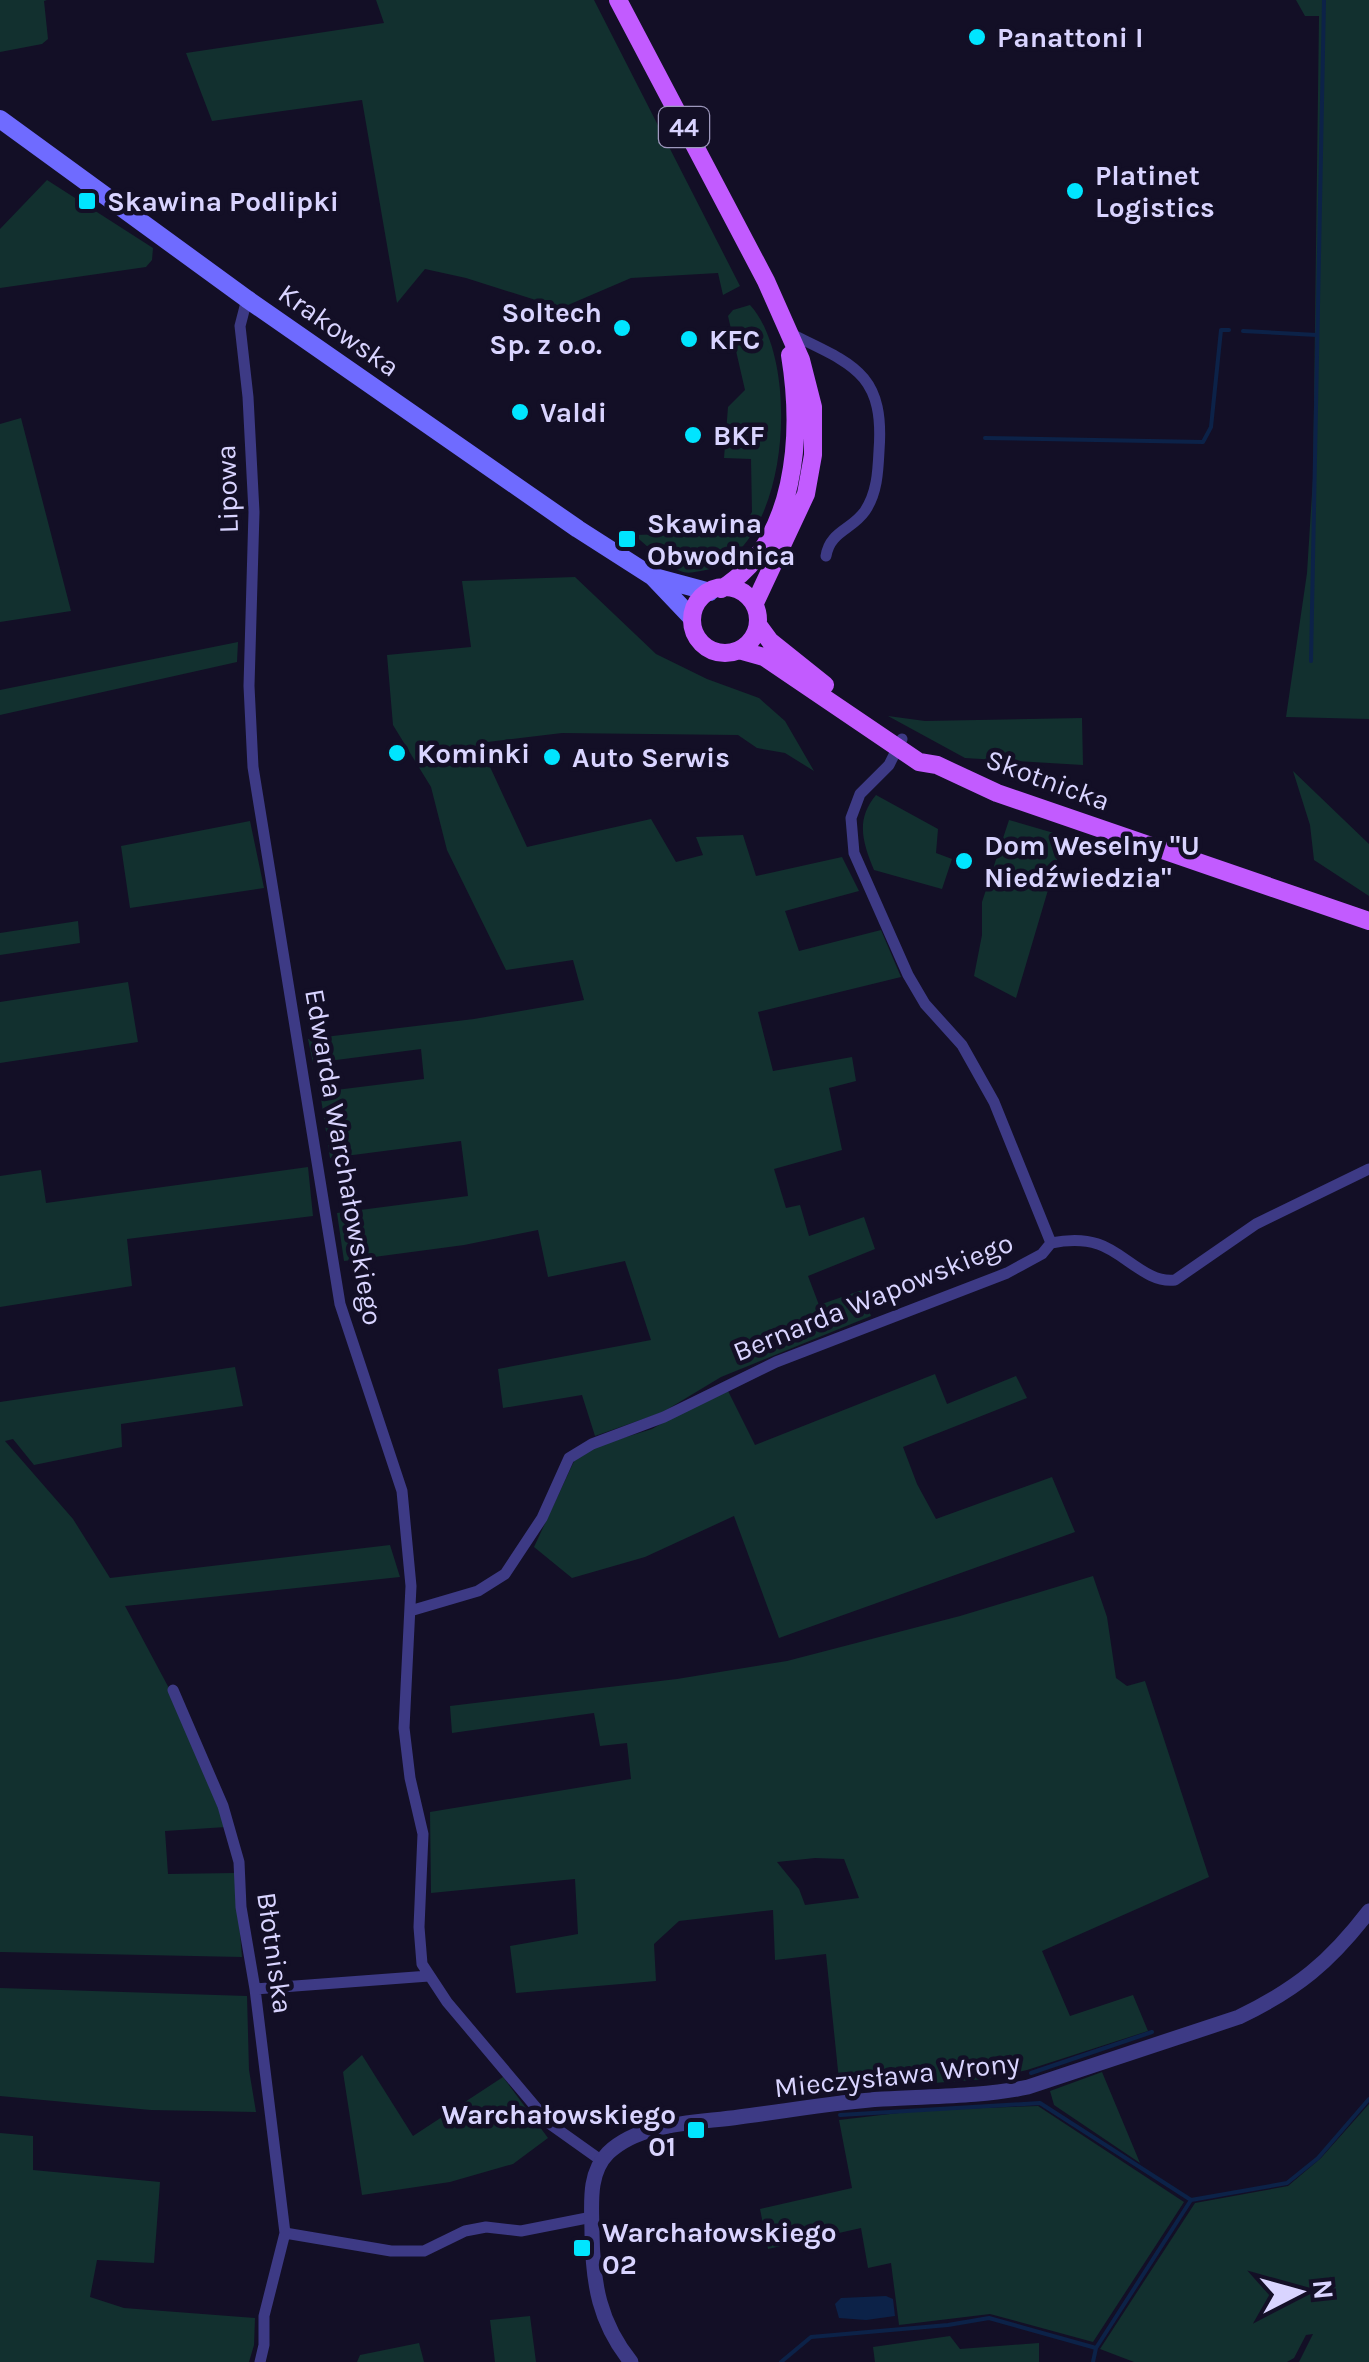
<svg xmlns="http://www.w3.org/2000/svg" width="1369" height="2362" font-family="Karla,sans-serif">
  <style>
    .green { fill: #12302f; fill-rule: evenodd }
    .water { fill: #0c2248 }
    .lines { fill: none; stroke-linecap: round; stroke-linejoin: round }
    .stream { stroke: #0c2248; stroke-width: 4 }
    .minor { stroke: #3d3a85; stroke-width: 11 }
    .tertiary { stroke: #3d3a85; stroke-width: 15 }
    .secondary { stroke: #6f6bff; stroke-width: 18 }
    .primary { stroke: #c25bff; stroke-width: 18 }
    .poi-dot { fill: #00e5ff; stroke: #130f26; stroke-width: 4 }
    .labels { text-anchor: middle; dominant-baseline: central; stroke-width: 9; stroke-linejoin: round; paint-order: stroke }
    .shield { fill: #130f26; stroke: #9e99be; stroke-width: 2.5 }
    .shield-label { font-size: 25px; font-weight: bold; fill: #d9d4ff }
    .poi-label { font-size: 28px; font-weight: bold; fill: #d9d4ff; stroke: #130f26; text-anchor: start }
    .street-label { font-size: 28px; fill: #d9d4ff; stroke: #130f26 }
  </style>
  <rect width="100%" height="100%" fill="#130f26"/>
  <path class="green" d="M 0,0 L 47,0 L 44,1 L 48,39 L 42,44 L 0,52 Z
    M 376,0 L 594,0 L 740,286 L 723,295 L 718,273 L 631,278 L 561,308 L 466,278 L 425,269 L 397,303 L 362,100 L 212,121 L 186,53 L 384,23 Z
    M 1296,0 L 1369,0 L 1369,719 L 1286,717 L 1307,573 L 1313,478 L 1319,16 L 1305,16 Z
    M 47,180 L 153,248 L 152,260 L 146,267 L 0,288 L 0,229 Z
    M 750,305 C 802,361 790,550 706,570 C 699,571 691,574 683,572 C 666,566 648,546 634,535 L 740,532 L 752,512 L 751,459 L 724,458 L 728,407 L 745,390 L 728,316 L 733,310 Z
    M 21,418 L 71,611 L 0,622 L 0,424 Z
    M 575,577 L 656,654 L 707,679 L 759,698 L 785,721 L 814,771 L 785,753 L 757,748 L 738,735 L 562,733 L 479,743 L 527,847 L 651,819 L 676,862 L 703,855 L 696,837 L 743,835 L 756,876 L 842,857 L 859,891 L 785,911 L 799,951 L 881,930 L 901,977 L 758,1012 L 773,1071 L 852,1057 L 856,1081 L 829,1088 L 842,1150 L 774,1169 L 786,1208 L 800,1205 L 809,1236 L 864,1217 L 875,1249 L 808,1276 L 819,1305 L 862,1290 L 871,1316 L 721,1377 L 663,1412 L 595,1436 L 582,1395 L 503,1408 L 498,1369 L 651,1340 L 625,1261 L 548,1277 L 538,1230 L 464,1245 L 344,1261 L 337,1213 L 468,1196 L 461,1141 L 330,1158 L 320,1092 L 424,1079 L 421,1049 L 313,1063 L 308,1039 L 474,1019 L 584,1000 L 573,960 L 506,970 L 447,850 L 431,787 L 393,725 L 387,655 L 471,647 L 462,581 Z
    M 238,642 L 237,662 L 0,715 L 0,690 Z
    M 888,716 L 925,721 L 1082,718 L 1083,765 L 965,758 Z
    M 1293,771 L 1369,844 L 1369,896 L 1314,860 L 1310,825 Z
    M 876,795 L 938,829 L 936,853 L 952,859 L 942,889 L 874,870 C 863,843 855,820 876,795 Z
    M 1009,820 L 1064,836 L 1016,998 L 974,976 L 982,935 L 982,902 Z
    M 250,821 L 264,888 L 130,908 L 121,846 Z
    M 78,921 L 80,943 L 0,955 L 0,933 Z
    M 128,982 L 138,1042 L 0,1063 L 0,1002 Z
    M 308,1167 L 313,1216 L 127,1239 L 132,1286 L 0,1307 L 0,1176 L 41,1170 L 46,1203 Z
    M 235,1367 L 243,1406 L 121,1424 L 122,1447 L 34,1465 L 13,1439 L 5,1441 L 73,1519 L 110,1578 L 390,1545 L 400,1577 L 125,1606 L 171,1692 L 226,1827 L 165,1831 L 168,1874 L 235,1873 L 242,1957 L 0,1952 L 0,1402 Z
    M 935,1374 L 947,1404 L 1016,1376 L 1027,1398 L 903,1447 L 917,1484 L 936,1519 L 1052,1477 L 1075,1532 L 779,1638 L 734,1516 L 645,1557 L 572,1578 L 534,1547 L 575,1459 L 597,1446 L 652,1429 L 726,1387 L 755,1445 Z
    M 1093,1576 L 1107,1617 L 1116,1678 L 1127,1686 L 1145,1681 L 1209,1877 L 1042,1951 L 1070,2016 L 1133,1995 L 1148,2031 L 1027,2070 L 987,2079 L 840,2090 L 826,1954 L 775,1960 L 773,1910 L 679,1921 L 654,1944 L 656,1981 L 516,1993 L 510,1946 L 578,1934 L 575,1879 L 431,1893 L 430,1812 L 631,1779 L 627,1743 L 600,1746 L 594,1713 L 452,1733 L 450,1706 L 677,1679 L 787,1661 L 960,1616 ZM 815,1858 L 844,1859 L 859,1898 L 805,1905 L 799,1889 L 777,1862 Z
    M 0,1988 L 247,1996 L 249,2070 L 256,2112 L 151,2110 L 0,2096 Z
    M 362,2055 L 413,2136 L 503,2077 L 548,2138 L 513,2164 L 450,2182 L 362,2195 L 343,2072 Z
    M 1102,2072 L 1140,2163 L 1054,2105 L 1050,2091 Z
    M 1369,2104 L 1369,2362 L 1299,2362 L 1313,2334 L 1306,2335 L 1294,2358 L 1287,2362 L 1134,2362 L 1100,2349 L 1195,2203 L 1288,2186 L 1321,2158 Z
    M 1038,2106 L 1184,2202 L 1093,2342 L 990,2314 L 899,2325 L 891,2263 L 868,2268 L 861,2228 L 768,2249 L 760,2209 L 852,2188 L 839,2120 L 924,2110 Z
    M 0,2133 L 33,2136 L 33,2170 L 160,2182 L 154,2263 L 97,2260 L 90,2297 L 124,2308 L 255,2318 L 254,2345 L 249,2362 L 0,2362 Z
    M 530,2316 L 536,2362 L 495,2362 L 490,2320 Z
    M 950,2336 L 960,2349 L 1039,2343 L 1039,2362 L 875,2362 L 873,2347 Z
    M 419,2343 L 424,2362 L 357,2362 L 360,2355 Z"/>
  <path class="water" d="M 886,2296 L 893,2299 L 895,2316 L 866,2320 L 839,2318 L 835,2304 L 841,2298 Z"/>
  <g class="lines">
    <path class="stream" d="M 1243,331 L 1317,335
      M 985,438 L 1203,442 L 1211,427 L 1221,330 L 1229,330
      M 1311,661 L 1324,0
      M 1031,2073 L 1152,2032
      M 840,2115 L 1040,2103 L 1191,2200
      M 781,2362 L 811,2337 L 948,2325 L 989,2318 L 1096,2348
      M 1093,2362 L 1096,2348 L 1191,2200 L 1287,2183 L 1318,2158 L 1369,2099"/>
    <path class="minor" d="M 247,299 L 240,326 L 248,397 L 254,512 L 249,686 L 253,767 L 340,1304 L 402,1491 L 411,1586 L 404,1728 L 410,1778 L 423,1834 L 419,1927 L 422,1964 L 447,2002 L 550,2124 L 602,2161
      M 789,333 C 852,364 885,372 879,451 C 878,472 877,493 865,511 C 852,530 830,531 826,556
      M 1051,1243 C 1066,1240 1083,1239 1098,1244 C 1124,1252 1147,1284 1175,1280 L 1256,1224 L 1369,1169
      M 410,1611 L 478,1591 L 505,1574 L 542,1518 L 569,1458 L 592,1444 L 664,1417 L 776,1362 L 1007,1273 L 1042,1254 L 1051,1243 L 994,1102 L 962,1045 L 925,1004 L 908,975 L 854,853 L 851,818 L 860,794 L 889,765 L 902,739
      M 173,1690 L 223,1806 L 239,1862 L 241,1907 L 255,1989 L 285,2233 L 264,2316 L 264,2345 L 260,2362
      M 255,1989 L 429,1976
      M 285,2233 L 391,2251 L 424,2251 L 465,2231 L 486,2227 L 521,2231 L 592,2217"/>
    <path class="tertiary" d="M 631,2362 C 599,2322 593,2284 592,2234 C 592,2207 587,2174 608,2153 C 640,2122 697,2123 739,2117 C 787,2111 835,2102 883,2099 C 932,2096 980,2097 1028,2087 L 1239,2017 C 1297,1989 1330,1962 1369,1911"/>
    <path class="secondary" d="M 0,119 L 247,299 L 578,529 L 653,577 L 691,617
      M 658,578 L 710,592"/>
    <path class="primary" d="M 618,0 L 766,281 L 801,360 L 813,407 L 813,455 L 806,494 L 755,603
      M692 620a33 33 0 1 1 66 0a33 33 0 1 1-66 0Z
      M 721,589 C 797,542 803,435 790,355
      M 759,626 L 770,641 L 825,685
      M 739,650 L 764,657 L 919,762 L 937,765 L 997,793 L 1369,921"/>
  </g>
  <g class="poi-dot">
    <circle cx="977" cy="37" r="10"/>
    <circle cx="1075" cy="191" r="10"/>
    <rect x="77" y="191" width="20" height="20" rx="5"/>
    <circle cx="622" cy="328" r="10"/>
    <circle cx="689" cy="339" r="10"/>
    <circle cx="520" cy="412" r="10"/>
    <circle cx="693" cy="435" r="10"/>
    <rect x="617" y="529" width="20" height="20" rx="5"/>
    <circle cx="397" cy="753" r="10"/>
    <circle cx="552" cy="757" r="10"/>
    <circle cx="964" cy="861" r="10"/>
    <rect x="686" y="2120" width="20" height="20" rx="5"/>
    <rect x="572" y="2238" width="20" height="20" rx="5"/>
  </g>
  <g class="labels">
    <rect class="shield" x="659" y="107" width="50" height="40" rx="8"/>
    <g class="shield-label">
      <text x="684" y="127">44</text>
    </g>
    <g class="poi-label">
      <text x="997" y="37">Panattoni I</text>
      <text x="1095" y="175">Platinet<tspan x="1095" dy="32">Logistics</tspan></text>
      <text x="107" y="201">Skawina Podlipki</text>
      <text x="602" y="312" text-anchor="end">Soltech<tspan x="602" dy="32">Sp. z o.o.</tspan></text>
      <text x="709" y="339">KFC</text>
      <text x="540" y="412">Valdi</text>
      <text x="713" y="435">BKF</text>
      <text x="647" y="523">Skawina<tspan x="647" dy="32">Obwodnica</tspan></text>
      <text x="417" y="753">Kominki</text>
      <text x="572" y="757">Auto Serwis</text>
      <text x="984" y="845">Dom Weselny "U<tspan x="984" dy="32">Niedźwiedzia"</tspan></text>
      <text x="676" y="2114" text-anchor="end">Warchałowskiego<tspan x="676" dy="32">01</tspan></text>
      <text x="602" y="2232">Warchałowskiego<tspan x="602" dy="32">02</tspan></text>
    </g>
    <g class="street-label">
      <text transform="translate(339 330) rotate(35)">Krakowska</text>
      <text transform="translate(227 489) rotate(-92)">Lipowa</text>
      <text transform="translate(1048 780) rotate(20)">Skotnicka</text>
      <text transform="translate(344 1157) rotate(80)">Edwarda Warchałowskiego</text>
      <text transform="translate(873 1297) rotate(-22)">Bernarda Wapowskiego</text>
      <text transform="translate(275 1953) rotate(82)">Błotniska</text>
      <text transform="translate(897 2075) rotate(-6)">Mieczysława Wrony</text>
    </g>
  </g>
  <g transform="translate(1299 2292) rotate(84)" stroke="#130f26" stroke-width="8" paint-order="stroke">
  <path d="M0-8L18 38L0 25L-18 38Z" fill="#d9d4ff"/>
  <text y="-15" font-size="28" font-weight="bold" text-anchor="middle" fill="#d9d4ff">N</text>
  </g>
</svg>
